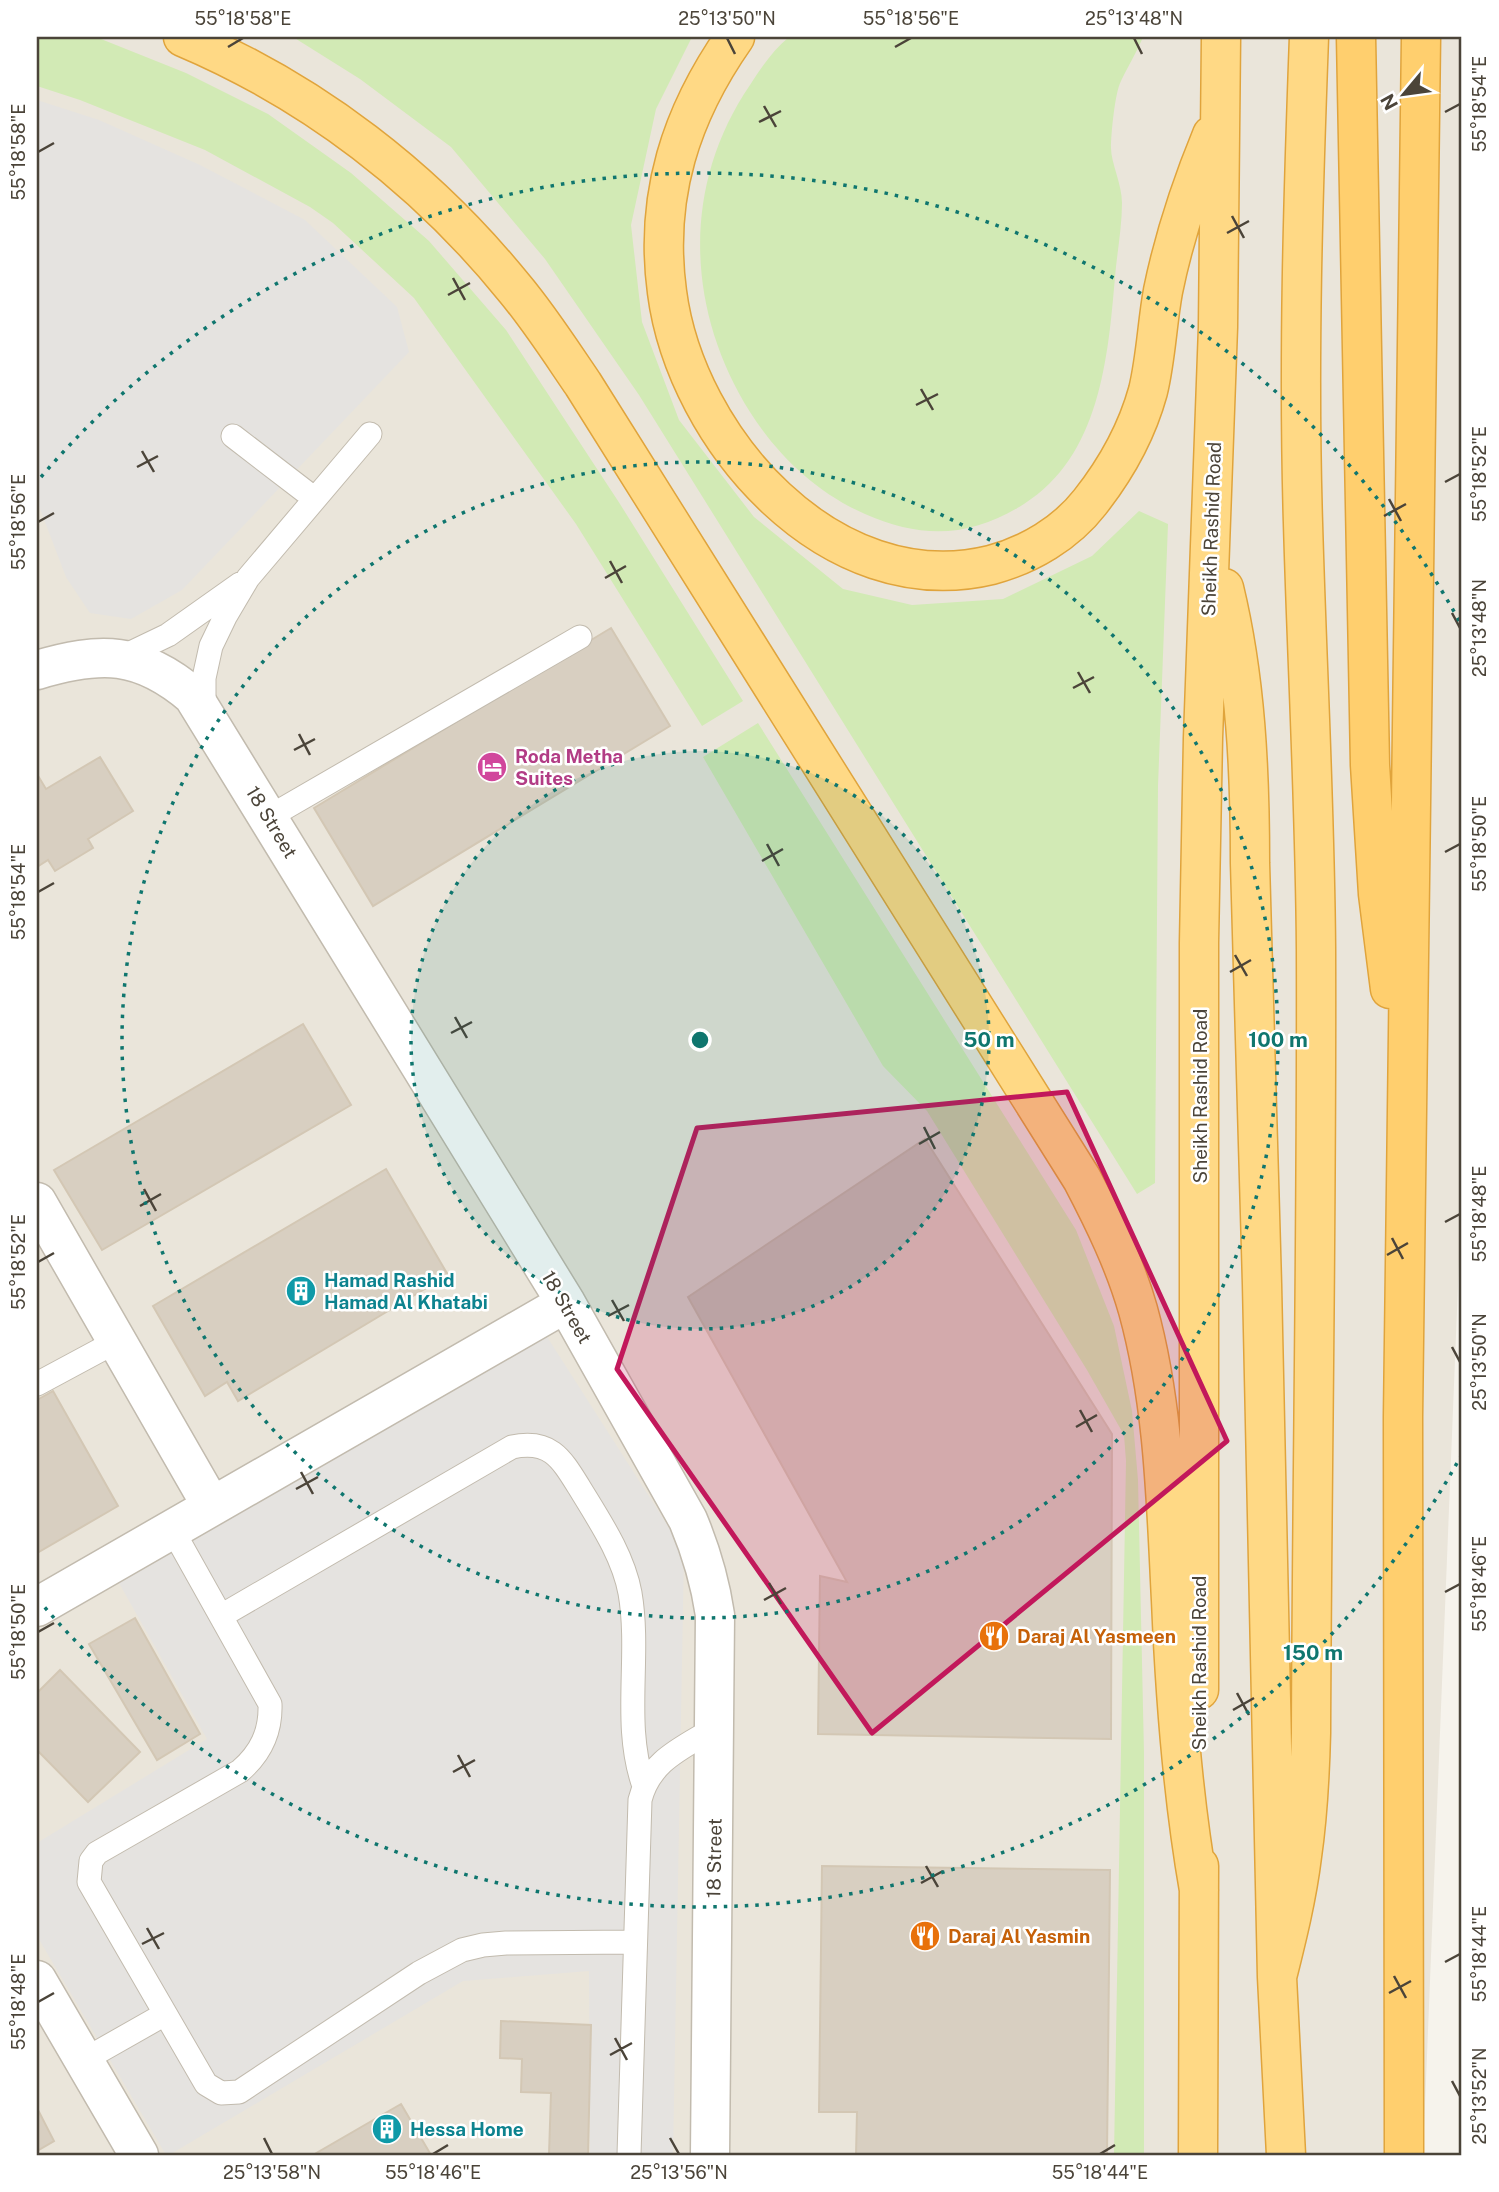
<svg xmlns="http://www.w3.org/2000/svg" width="1499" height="2192" font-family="'Public Sans',sans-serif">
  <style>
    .residential { fill: #eae5da }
    .green { fill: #d2eab5 }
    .parking { fill: #e5e3e0 }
    .building { fill: #d8cfc1; stroke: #d3c7b4; stroke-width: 2 }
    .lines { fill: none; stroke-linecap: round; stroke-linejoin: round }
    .service-casing { stroke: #c2bbae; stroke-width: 25 }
    .minor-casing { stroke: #c2bbae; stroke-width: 41 }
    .trunk-casing { stroke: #e0a43c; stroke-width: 41 }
    .motorway-casing { stroke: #e0a43c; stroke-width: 41 }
    .service { stroke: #fff; stroke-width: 23 }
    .minor { stroke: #fff; stroke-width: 38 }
    .trunk { stroke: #ffd985; stroke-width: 38 }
    .motorway { stroke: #ffcf6e; stroke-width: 38 }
    .marked { fill: #c2185b; fill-opacity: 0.2; stroke: #c2185b; stroke-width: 5; stroke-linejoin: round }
    .ticks { fill: none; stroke: #4b4439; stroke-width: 2.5 }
    .ring { fill: none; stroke: #0f766e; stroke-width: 3.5; stroke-dasharray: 3.5 7 }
    .labels { text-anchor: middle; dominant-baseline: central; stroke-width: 5; stroke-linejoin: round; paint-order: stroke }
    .street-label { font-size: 19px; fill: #4b4439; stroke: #fff }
    .hotel-label { font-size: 19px; font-weight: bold; fill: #b23c85; stroke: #fff; text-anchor: start }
    .culture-label { font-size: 19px; font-weight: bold; fill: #0d838f; stroke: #fff; text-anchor: start }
    .food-label { font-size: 19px; font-weight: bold; fill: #c56008; stroke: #fff; text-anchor: start }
    .centre { fill: #0f766e; stroke: #fff; stroke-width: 3.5 }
    .ring-label { font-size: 21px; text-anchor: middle; font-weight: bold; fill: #0f766e; stroke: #fff; stroke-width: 5; stroke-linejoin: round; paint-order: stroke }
    .neatline { fill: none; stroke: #4b4439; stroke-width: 2.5 }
    .ticks-label { font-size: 18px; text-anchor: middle; fill: #4b4439 }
  </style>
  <rect width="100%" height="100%" fill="#f6f3ec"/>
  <path class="residential" d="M 37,37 L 1459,37 L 1462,1186 L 1423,2155 L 37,2155 Z"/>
  <path class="green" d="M 37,37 L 93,37 L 101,39 L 186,73 L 268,114 L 351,173 L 429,241 L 506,330 L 620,504 L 743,701 L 702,726 L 576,524 L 414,298 L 333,223 L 310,207 L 205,150 L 80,100 L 37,86 Z
    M 293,37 L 692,37 L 656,109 L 631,225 L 642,322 L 679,420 L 754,517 L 843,589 L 912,605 L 1003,599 L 1092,556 L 1139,511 L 1168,524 L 1158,786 L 1155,1183 L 1137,1194 L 639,395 L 545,259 L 451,147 L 360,79 Z
    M 789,37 L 1143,37 C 1137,52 1128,66 1121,81 C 1115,92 1111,134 1111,148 C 1111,163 1122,184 1122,203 C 1122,227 1117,253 1115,277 C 1108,358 1100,456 1024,504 C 970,538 922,539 865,514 C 817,493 778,456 750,412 C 686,310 681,186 750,85 C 761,68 773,50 789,37 Z
    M 758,723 L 1076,1230 L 1114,1326 L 1132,1411 L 1138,1480 L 1144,1753 L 1144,2155 L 1114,2155 L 1126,1461 L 1124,1435 L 1087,1370 L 927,1111 L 883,1066 L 703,757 Z"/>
  <path class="parking" d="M 37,100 L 99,120 L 200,165 L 305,220 L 397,307 L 409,352 L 182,590 L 131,619 L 90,613 L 66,577 L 37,501 Z
    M 542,1329 L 684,1551 L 673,2155 L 590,2155 L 589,1971 L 463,1981 L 169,2155 L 166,2155 L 37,1936 L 37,1843 L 207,1739 L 119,1583 Z"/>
  <path class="building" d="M 611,628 L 670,726 L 373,906 L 314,808 Z
    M 100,757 L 133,811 L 88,839 L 93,848 L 55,871 L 48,860 L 37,867 L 37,774 L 46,789 Z
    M 303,1024 L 351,1105 L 102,1250 L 54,1170 Z
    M 925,1139 L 1112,1434 L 1111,1739 L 818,1734 L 820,1576 L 847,1582 L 688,1297 Z
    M 386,1169 L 448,1275 L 238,1401 L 227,1382 L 205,1396 L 153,1306 Z
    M 53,1391 L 118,1506 L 37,1553 L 37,1400 Z
    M 135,1618 L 200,1734 L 157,1760 L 89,1644 Z
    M 60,1670 L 140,1752 L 88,1802 L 37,1750 L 37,1693 Z
    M 822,1866 L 1110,1870 L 1107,2155 L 856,2155 L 857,2112 L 819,2112 Z
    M 501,2021 L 591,2025 L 588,2155 L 549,2155 L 551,2093 L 521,2092 L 522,2059 L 500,2058 Z
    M 401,2104 L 431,2155 L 313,2155 Z
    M 37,2108 L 54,2141 L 37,2151 Z"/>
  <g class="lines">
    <g class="service-casing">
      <path id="service" d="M 233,436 L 315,499
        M 120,658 L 168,635 L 240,584
        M 204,708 L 204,678 L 211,646 L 225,617 L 248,578 L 370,434
        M 269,817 L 580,637
        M 37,1384 L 117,1341
        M 172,1529 L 270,1704 C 271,1732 261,1753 240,1771 L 97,1853 L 91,1861 L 89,1882 L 206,2084 L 221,2093 L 239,2092 L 419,1973 L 462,1950 L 483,1945 L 506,1943 L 635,1942
        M 221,1616 L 512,1447 C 550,1439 561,1458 579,1487 C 599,1520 623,1555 630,1593 C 641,1657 622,1725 644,1786
        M 84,2060 L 165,2014
        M 629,2155 L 640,1800 C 650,1760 683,1748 715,1728"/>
    </g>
    <g class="minor-casing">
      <path id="minor" d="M 37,670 C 101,651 140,651 193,696 L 566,1303 L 688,1520 C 701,1551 710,1581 715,1615 L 710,2155
        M 37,1202 L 211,1505
        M 37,1607 L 566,1303
        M 37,1980 L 139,2155"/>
    </g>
    <g class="trunk-casing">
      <path id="trunk" d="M 183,37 C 313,92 426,179 515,289 C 540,319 561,352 583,384 L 1082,1179 C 1104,1221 1125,1264 1138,1310 C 1164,1404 1166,1503 1171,1600 C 1175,1697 1182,1793 1199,1890
        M 735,37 C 681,114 654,196 667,292 C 686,439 831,604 991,565 C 1029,555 1066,533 1090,502 C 1116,469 1137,431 1148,391 C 1156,358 1157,324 1163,291 C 1174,237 1191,186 1212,135
        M 1224,588 C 1246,679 1250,771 1250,863 L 1262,1284 L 1277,1977 L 1286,2155
        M 1199,1690 L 1199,943 L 1203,738 L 1218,327 L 1221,37
        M 1277,1977 C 1287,1937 1297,1897 1302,1856 C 1308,1815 1310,1774 1311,1733 C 1312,1471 1317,1210 1316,949 C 1315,806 1307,665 1303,523 C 1298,360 1303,199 1309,37
        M 1198,2155 L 1199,1866"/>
    </g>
    <g class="motorway-casing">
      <path id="motorway" d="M 1356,37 L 1370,765 L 1378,894 L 1390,989
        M 1404,2155 L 1403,1417 L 1421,37"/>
    </g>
    <use href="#service" class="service"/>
    <use href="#minor" class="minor"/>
    <use href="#trunk" class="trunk"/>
    <use href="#motorway" class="motorway"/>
  </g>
  <path class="marked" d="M 1067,1092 L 1227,1441 L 872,1733 L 617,1369 L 697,1128 Z"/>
  <path class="ticks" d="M 727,38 L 735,54M 1134,38 L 1142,54M 228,47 L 243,38M 895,47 L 911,38M 764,106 L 776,127M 1445,112 L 1460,104M 759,122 L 781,111M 38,152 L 54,143M 1232,216 L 1244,238M 1227,233 L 1249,221M 453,278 L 465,300M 448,295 L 470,283M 921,389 L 933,410M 916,405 L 938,394M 142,451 L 154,472M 137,467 L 158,456M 1445,482 L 1460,474M 1389,499 L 1401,521M 1384,516 L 1406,504M 38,522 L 54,513M 610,561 L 622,583M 605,578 L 626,566M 1452,613 L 1460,628M 1078,672 L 1090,693M 1073,688 L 1094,677M 299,734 L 310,755M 294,750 L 315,739M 767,844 L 779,866M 1445,852 L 1460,844M 762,861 L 783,849M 38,892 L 54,883M 1235,955 L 1247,976M 1230,972 L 1251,960M 455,1017 L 467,1038M 451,1033 L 472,1022M 924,1127 L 935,1149M 919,1144 L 940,1132M 144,1189 L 156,1211M 140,1206 L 161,1194M 1445,1222 L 1460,1214M 1392,1238 L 1403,1259M 1387,1255 L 1408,1243M 38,1262 L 54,1253M 612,1300 L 624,1321M 608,1316 L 629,1305M 1452,1347 L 1460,1362M 1080,1410 L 1092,1432M 1076,1427 L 1097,1415M 301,1472 L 313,1494M 296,1489 L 318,1477M 769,1583 L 781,1604M 1445,1592 L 1460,1584M 764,1600 L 786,1588M 38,1632 L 54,1623M 1237,1693 L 1249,1715M 1233,1710 L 1254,1698M 458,1755 L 470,1777M 453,1772 L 475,1760M 926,1866 L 938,1887M 921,1883 L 943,1871M 147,1928 L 159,1949M 142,1944 L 164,1933M 1445,1962 L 1460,1954M 1394,1976 L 1406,1998M 1389,1993 L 1411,1981M 38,2002 L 54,1993M 615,2038 L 627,2060M 610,2055 L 632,2043M 1452,2081 L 1460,2096M 264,2138 L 272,2154M 670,2138 L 679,2154M 433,2154 L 448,2145M 1100,2154 L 1115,2145"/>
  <circle cx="700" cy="1040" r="289" fill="#0f766e" fill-opacity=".12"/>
  <g class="ring">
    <circle cx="700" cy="1040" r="289"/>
    <circle cx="700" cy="1040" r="578"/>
    <path d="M1462 1454A867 867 0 0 1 41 1603M41 477A867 867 0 0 1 1462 626"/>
  </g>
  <defs>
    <g id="hotel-disc" transform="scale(1.575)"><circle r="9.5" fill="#d1479c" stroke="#fff"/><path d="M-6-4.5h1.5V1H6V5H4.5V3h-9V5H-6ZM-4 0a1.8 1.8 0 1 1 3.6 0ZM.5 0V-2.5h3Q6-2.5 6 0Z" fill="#fff"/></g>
    <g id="building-disc" transform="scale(1.575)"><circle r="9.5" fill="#0f9aa8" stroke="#fff"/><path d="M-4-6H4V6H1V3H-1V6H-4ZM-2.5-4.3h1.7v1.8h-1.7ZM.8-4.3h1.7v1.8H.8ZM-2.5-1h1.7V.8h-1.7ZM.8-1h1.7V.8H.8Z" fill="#fff"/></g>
    <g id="restaurant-disc" transform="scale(1.575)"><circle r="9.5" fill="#e8710a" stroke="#fff"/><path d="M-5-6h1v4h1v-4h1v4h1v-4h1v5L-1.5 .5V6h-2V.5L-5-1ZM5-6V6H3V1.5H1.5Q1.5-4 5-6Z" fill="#fff"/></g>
  </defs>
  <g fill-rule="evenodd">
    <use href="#hotel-disc" x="492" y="767"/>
    <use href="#building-disc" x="301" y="1291"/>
    <use href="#restaurant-disc" x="994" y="1636"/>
    <use href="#restaurant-disc" x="925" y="1936"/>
    <use href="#building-disc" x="387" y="2129"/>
  </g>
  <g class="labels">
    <g class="street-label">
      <text transform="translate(1211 529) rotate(-88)">Sheikh Rashid Road</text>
      <text transform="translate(272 822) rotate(59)">18 Street</text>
      <text transform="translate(1200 1096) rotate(-90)">Sheikh Rashid Road</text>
      <text transform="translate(567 1307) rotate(60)">18 Street</text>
      <text transform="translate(1199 1663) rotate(-90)">Sheikh Rashid Road</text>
      <text transform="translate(714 1858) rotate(-89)">18 Street</text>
    </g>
    <g class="hotel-label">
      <text x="515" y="756">Roda Metha<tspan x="515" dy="22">Suites</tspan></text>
    </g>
    <g class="culture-label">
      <text x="324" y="1280">Hamad Rashid<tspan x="324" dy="22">Hamad Al Khatabi</tspan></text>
      <text x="410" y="2129">Hessa Home</text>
    </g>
    <g class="food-label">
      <text x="1017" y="1636">Daraj Al Yasmeen</text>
      <text x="948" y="1936">Daraj Al Yasmin</text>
    </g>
  </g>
  <circle cx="700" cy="1040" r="10" class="centre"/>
  <g class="ring-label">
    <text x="989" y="1047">50 m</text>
    <text x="1278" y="1047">100 m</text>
    <text x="1313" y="1660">150 m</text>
  </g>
  <rect width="1499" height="2192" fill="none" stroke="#ffffff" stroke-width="77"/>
  <g transform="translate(1404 94) rotate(241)" stroke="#ffffff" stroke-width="5" paint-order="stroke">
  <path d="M0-5L12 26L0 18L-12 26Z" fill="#4b4439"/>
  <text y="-10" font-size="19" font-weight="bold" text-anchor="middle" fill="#4b4439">N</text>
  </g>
  <rect x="38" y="38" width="1422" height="2116" class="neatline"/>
  <g class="ticks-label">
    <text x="243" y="25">55°18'58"E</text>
    <text x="727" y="25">25°13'50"N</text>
    <text x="911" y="25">55°18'56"E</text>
    <text x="1134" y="25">25°13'48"N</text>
    <text transform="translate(1480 104) rotate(-90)" y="6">55°18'54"E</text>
    <text transform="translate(19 152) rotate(-90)" y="6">55°18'58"E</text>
    <text transform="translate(1480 474) rotate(-90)" y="6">55°18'52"E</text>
    <text transform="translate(19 522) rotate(-90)" y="6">55°18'56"E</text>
    <text transform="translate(1480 628) rotate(-90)" y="6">25°13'48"N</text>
    <text transform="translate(1480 844) rotate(-90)" y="6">55°18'50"E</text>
    <text transform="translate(19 892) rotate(-90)" y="6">55°18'54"E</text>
    <text transform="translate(1480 1214) rotate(-90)" y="6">55°18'48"E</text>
    <text transform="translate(19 1262) rotate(-90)" y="6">55°18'52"E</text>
    <text transform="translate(1480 1362) rotate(-90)" y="6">25°13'50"N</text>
    <text transform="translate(1480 1584) rotate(-90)" y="6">55°18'46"E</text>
    <text transform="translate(19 1632) rotate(-90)" y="6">55°18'50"E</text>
    <text transform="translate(1480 1954) rotate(-90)" y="6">55°18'44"E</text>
    <text transform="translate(19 2002) rotate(-90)" y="6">55°18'48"E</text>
    <text transform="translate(1480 2096) rotate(-90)" y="6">25°13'52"N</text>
    <text x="272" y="2179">25°13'58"N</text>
    <text x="433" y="2179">55°18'46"E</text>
    <text x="679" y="2179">25°13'56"N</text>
    <text x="1100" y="2179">55°18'44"E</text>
  </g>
</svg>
